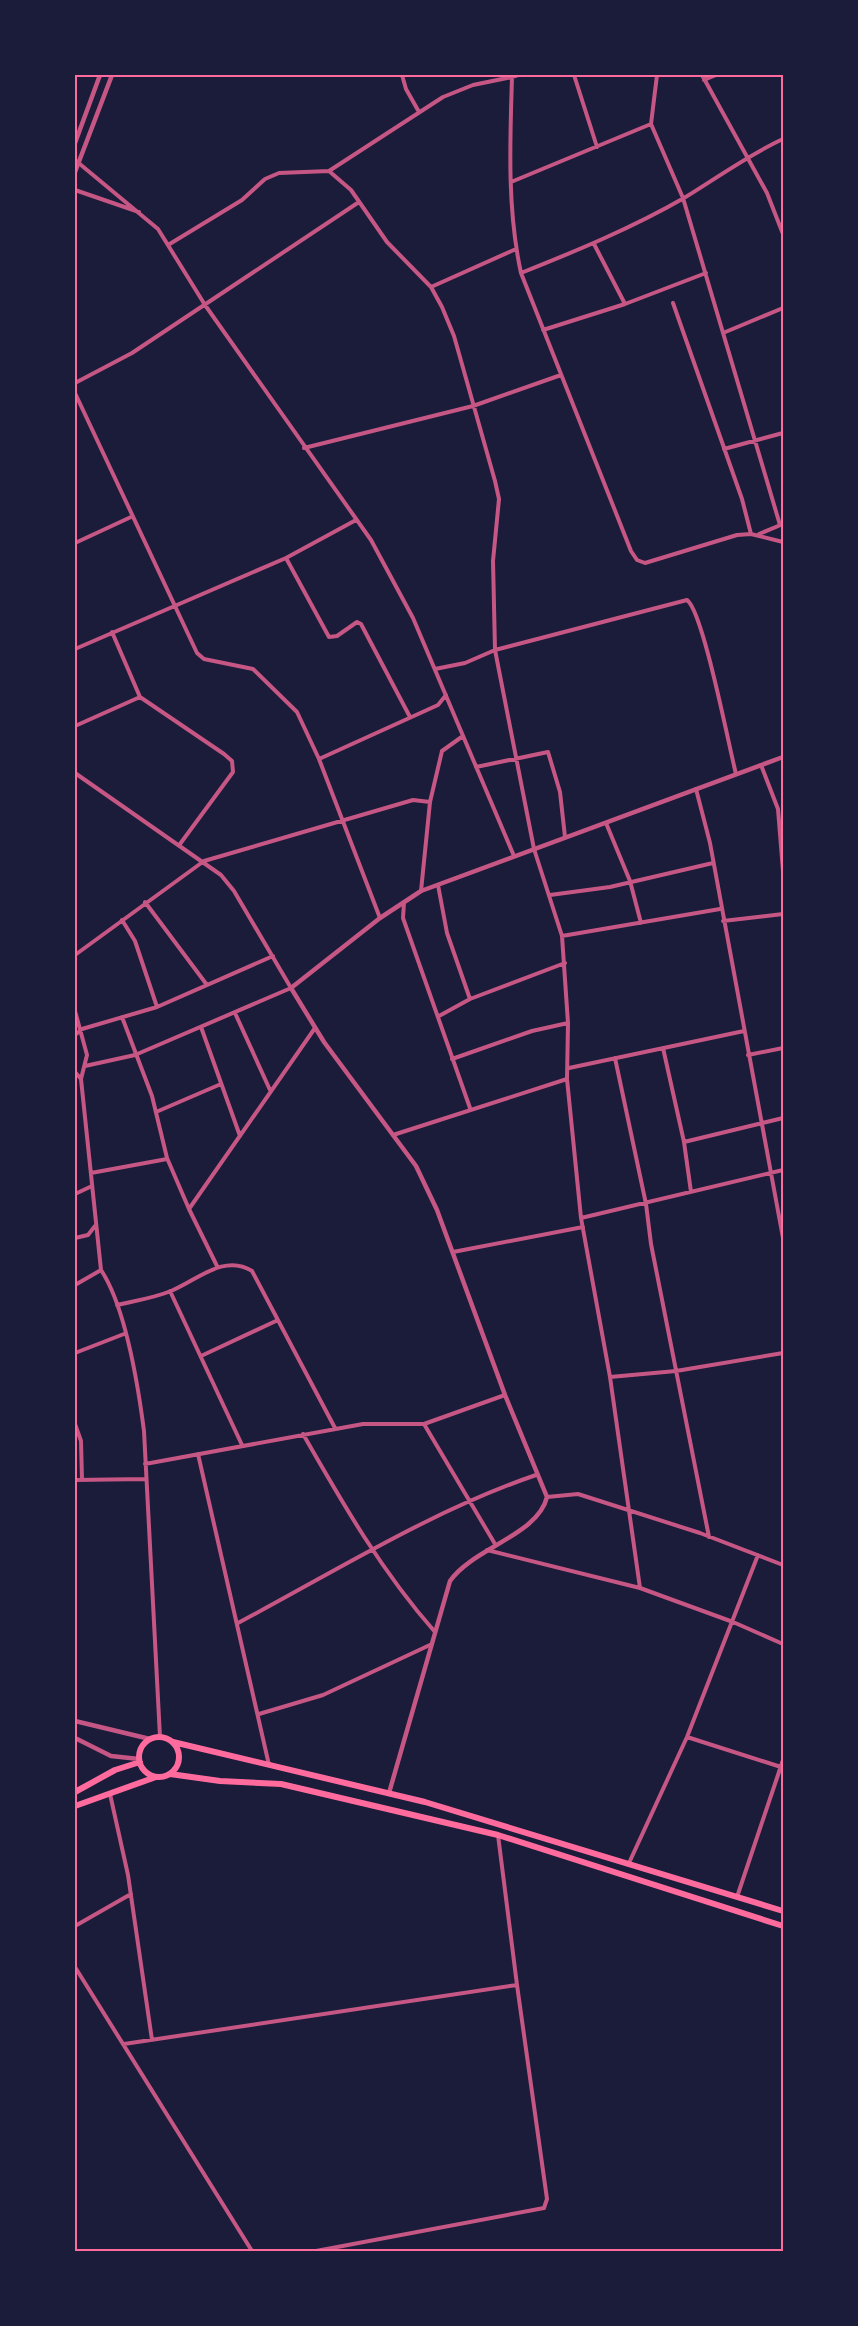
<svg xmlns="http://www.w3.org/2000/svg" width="858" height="2326" font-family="Lato,sans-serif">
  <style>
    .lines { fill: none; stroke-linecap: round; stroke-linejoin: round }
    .minor { stroke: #c65784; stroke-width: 4 }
    .tertiary { stroke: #c65784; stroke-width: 4.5 }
    .primary { stroke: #ff6b9d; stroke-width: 6 }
    .neatline { fill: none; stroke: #ff6b9d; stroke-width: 2 }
  </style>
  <rect width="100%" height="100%" fill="#1b1b3a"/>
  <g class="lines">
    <path class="minor" d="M 402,75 L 406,89 L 419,112
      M 518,75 L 512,77 C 510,142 507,209 521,273 L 631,551 L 637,560 L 645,563 L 737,535 L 751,534 L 783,542
      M 574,75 L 597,147
      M 657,75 L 651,124 L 683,198 L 780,525
      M 702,75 L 767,193 L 783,234
      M 512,77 L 473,85 L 443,97 L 329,171 L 351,190 L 387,242 L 431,287 L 442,307 L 454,336 L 495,481 L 499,499 L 493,561 L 495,650 L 534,849 L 562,936 L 568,1023 L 567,1079 L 581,1218 L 610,1377 L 640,1588
      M 704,80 L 716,75
      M 75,160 L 158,229 L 205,305 L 371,540 L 413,618 L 514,856
      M 511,182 L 651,124
      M 75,190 L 139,212
      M 594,244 L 625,304
      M 168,245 L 242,200 L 265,179 L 279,173 L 329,171
      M 521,273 C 576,251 632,228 684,198 C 717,178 748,155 783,139
      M 431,287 L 516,249
      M 673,303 L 742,499 L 751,534
      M 543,330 L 625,304 L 706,273
      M 723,333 L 783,308
      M 75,383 L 132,353 L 359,202
      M 75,393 L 197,653 L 204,659 L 253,669 L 297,712 L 319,759 L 380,918
      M 304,448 L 473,406 L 561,375
      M 724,449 L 783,433
      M 759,534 L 783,524
      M 75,543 L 131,517
      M 286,558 L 329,637 L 337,636 L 357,622 L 361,624 L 410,717
      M 112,632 L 140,697 L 224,754 L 232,761 L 233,772 L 180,844
      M 75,649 L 286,558 L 356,520
      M 435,669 L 465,663 L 495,650 L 687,600 C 703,611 729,747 736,774
      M 75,726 L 140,697
      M 319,759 L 438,705 L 446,695
      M 761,765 L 778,809 L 783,871
      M 476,767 L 548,752 L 560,792 L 565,837
      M 75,773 L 221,875 L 234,891 L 291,988 L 135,1055 L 85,1066
      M 696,789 L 710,843 L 783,1238
      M 430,802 L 442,751 L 463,736
      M 606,823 L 630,881 L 641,923
      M 438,885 L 447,933 L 470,999
      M 550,895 L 610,887 L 713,863
      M 145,902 L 207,985
      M 404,902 L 403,918 L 470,1108
      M 122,920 L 135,941 L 157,1007
      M 723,921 L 783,914
      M 562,936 L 720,909
      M 75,955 L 204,861 L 413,800 L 430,802 L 421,891
      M 75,1011 L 87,1055 L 81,1079 L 101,1270 C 126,1308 138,1385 144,1431 L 160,1737
      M 235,1013 L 270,1090
      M 439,1016 L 470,999 L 565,963
      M 122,1017 L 152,1096 L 167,1158 L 189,1209 L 315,1028
      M 201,1027 L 240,1136
      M 75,1035 L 82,1029 L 157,1007 L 273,956
      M 663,1048 L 684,1142 L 691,1192
      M 748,1055 L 783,1048
      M 615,1058 L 646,1204 L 651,1244 L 709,1537
      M 452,1059 L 532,1031 L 568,1023
      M 569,1068 L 744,1031
      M 75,1072 L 81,1079
      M 156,1112 L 221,1084
      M 393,1135 L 567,1079
      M 684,1142 L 783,1118
      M 91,1173 L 167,1159
      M 75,1194 L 92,1186
      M 189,1209 L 217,1266
      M 581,1218 L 783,1170
      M 75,1238 L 88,1235 L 95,1226
      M 453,1252 L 583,1227
      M 75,1285 L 101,1270
      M 170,1291 L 242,1445
      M 117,1305 C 134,1301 154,1298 171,1291 C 196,1281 224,1253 252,1271 L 335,1428
      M 75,1353 L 124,1334
      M 201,1356 L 278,1320
      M 610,1377 L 676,1371 L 783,1353
      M 75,1424 L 81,1441 L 82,1480
      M 424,1424 L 505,1395
      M 303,1434 C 343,1504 382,1572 435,1632
      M 198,1454 L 269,1765
      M 145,1464 L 363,1424 L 424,1424 L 495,1544
      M 75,1480 L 146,1479
      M 547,1497 L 578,1494 L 700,1533 L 783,1565
      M 487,1550 L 640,1588 L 733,1622 L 783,1644
      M 238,1623 C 336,1571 431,1511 536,1475
      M 259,1714 L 323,1695 L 432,1644
      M 687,1737 L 781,1767
      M 110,1794 L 128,1875 L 152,2040
      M 629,1863 L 687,1737 L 758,1555
      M 737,1897 L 783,1760
      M 75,1926 L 131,1894
      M 75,1967 L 252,2251
      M 124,2044 L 517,1985 L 498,1835
      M 316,2251 L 544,2208 L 547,2199 L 517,1985"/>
    <path class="tertiary" d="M 75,143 L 100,75
      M 75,172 L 112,75
      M 75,1721 L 150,1739
      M 75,1738 L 111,1756 L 139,1759
      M 389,1793 L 450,1581 C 473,1548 538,1535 547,1497 L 505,1395 L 437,1210 L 416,1166 L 324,1042 L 291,988 L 380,918 L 421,891 L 783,757"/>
    <path class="primary" d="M139 1757a20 20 0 1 1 40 0a20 20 0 1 1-40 0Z
      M 173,1742 L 425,1802 L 783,1911
      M 170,1774 L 220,1781 L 281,1784 L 498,1835 L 783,1926
      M 75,1792 L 115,1770 L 140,1762
      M 75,1806 L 156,1777"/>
  </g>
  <rect width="858" height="2326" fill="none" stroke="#1b1b3a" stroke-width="153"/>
  <rect x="76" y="76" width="706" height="2174" class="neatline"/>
</svg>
